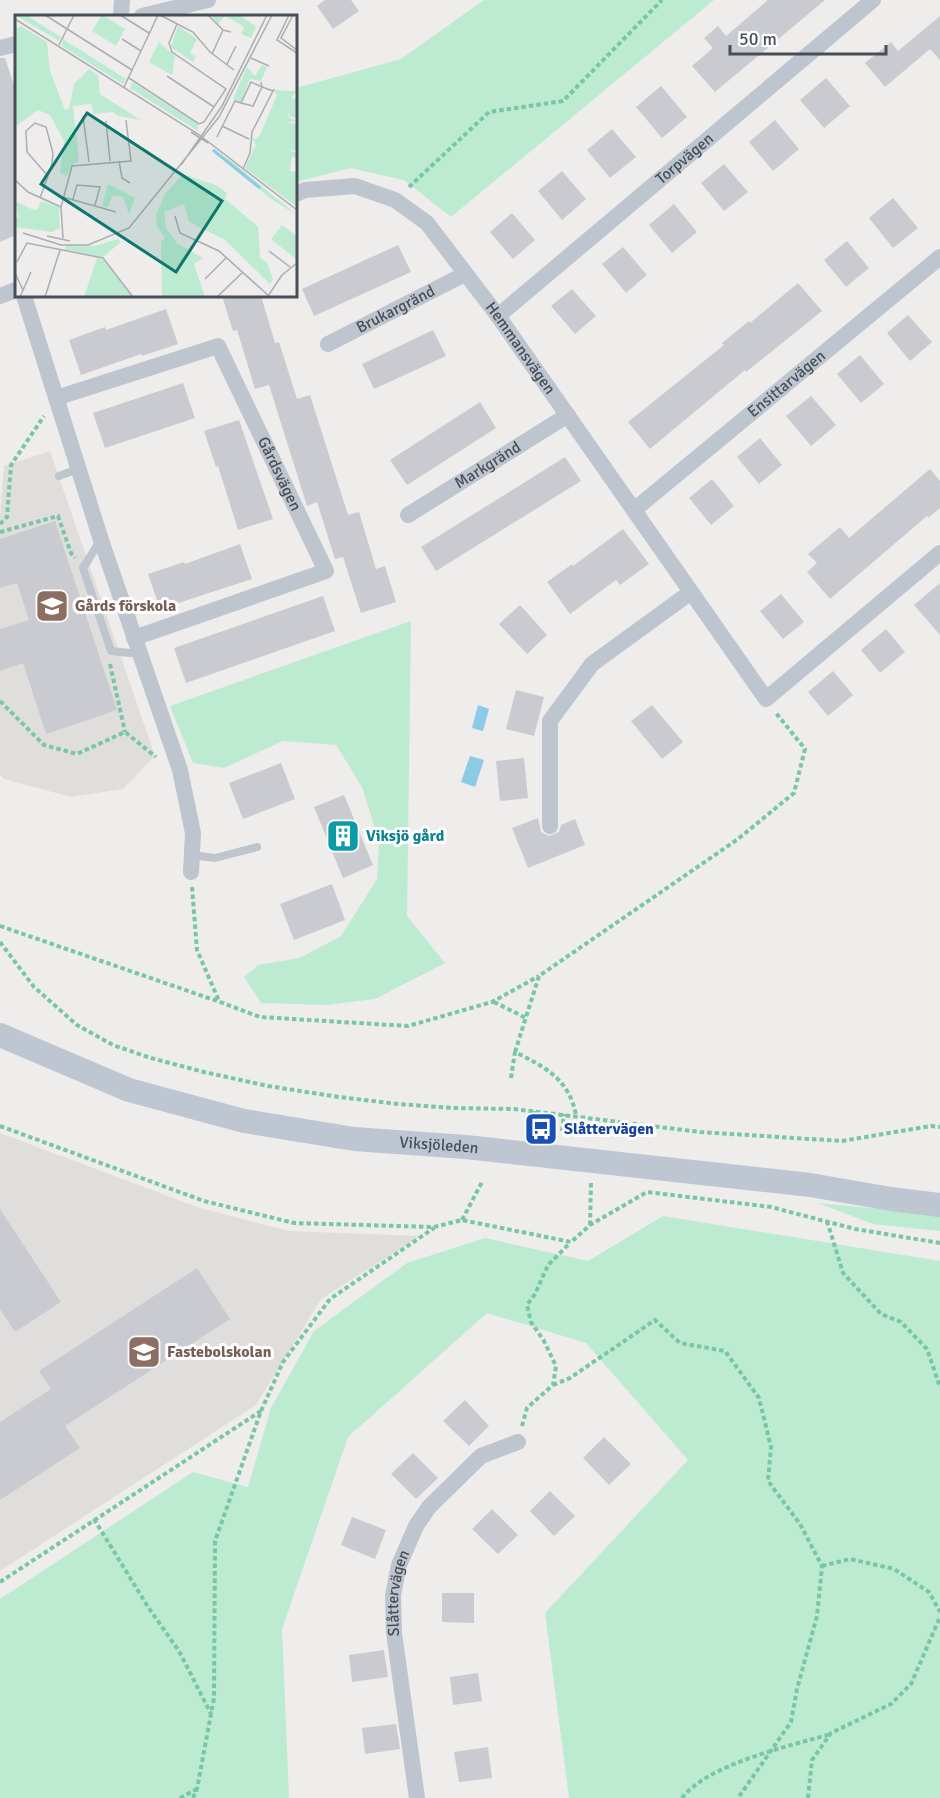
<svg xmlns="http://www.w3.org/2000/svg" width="940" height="1798" font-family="Signika,sans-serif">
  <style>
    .education { fill: #e0dddd }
    .green { fill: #bcebd2 }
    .water { fill: #8ccbe5 }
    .building { fill: #cacbd1 }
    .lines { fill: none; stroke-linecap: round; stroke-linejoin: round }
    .path { stroke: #77c6a6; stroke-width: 4; stroke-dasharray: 4.5 3; stroke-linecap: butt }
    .lane { stroke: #bec5ce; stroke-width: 8 }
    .street { stroke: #bec5ce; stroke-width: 16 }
    .secondary { stroke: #bec6d2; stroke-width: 24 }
    .labels { text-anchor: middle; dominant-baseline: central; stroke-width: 6; stroke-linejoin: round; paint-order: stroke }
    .street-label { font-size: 16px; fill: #464e58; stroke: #fff }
    .education-label { font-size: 16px; font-weight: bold; fill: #785e54; stroke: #fff; text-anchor: start }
    .culture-label { font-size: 16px; font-weight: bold; fill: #0d838f; stroke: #fff; text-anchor: start }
    .transit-label { font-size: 16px; font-weight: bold; fill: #164399; stroke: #fff; text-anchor: start }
    .inset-river { fill: none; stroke: #8ccbe5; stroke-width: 3 }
    .inset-road { fill: none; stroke: #abadb1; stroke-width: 1.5 }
    .view { fill: #0f766e; fill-opacity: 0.15; stroke: #0f766e; stroke-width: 3 }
    .inset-edge { fill: none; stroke: #464e58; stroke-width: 3 }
  </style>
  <rect width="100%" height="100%" fill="#efecec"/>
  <path class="education" d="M 50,451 L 155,756 L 123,789 L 71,797 L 4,779 L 0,775 L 0,516 L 4,466 Z
    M 0,1133 L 200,1208 L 289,1231 L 420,1236 L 321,1299 L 256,1405 L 0,1571 Z"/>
  <path class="green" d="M 484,0 L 714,0 L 451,217 L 404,180 L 350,168 L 296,182 L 296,88 L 401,59 Z
    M 411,621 L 407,916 L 445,963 L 375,999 L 326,1005 L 261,1003 L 244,977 L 258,965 L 300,958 L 341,936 L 377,879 L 379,841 L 362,787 L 336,745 L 283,741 L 224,768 L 193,763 L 170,706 Z
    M 818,1203 L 940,1215 L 940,1231 L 873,1224 Z
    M 663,1216 L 940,1261 L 940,1798 L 569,1798 L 545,1613 L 688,1460 L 586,1343 L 487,1313 L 348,1437 L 282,1629 L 289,1798 L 0,1798 L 0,1599 L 193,1472 L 248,1487 L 271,1408 L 314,1331 L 407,1263 L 485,1238 L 588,1261 Z"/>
  <path class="water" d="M 478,705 L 489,709 L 483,731 L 472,728 Z
    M 470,756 L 484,760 L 475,787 L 461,782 Z"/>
  <path class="building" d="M 325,0 L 351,0 L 359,11 L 333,29 L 317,6 Z
    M 768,0 L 825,0 L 715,92 L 692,66 L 713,48 L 704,38 L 718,26 L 726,36 Z
    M 940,16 L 940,60 L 930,49 L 885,87 L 865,63 L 891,42 L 898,51 Z
    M 0,58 L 5,58 L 16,91 L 16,235 L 0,242 Z
    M 826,78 L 850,106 L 824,128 L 800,100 Z
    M 661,86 L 687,117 L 662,138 L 636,107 Z
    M 775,120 L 799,149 L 773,171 L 749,142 Z
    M 612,129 L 636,157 L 610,178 L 587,150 Z
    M 724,164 L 748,192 L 724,211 L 701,183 Z
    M 562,171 L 586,199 L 562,220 L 538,191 Z
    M 893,198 L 918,228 L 893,248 L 869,218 Z
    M 674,204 L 697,232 L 672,253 L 649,225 Z
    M 512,213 L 535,240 L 513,259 L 490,232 Z
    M 847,241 L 869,268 L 846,287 L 824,260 Z
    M 398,245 L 411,272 L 314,316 L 302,289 Z
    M 623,247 L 647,275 L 626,293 L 602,264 Z
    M 798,283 L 822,311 L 746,372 L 745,370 L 650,449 L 628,422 L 724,345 L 722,343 L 749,321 L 750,323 Z
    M 572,289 L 596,316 L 575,334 L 551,306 Z
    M 222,296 L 261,296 L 275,343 L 279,342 L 297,399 L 310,395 L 348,515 L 359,512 L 376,569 L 385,566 L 396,602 L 361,613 L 343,557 L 335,559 L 317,502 L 307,506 L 269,385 L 255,389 L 237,330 L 233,331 Z
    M 166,309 L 178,344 L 142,356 L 141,354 L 81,375 L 69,340 L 105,327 L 106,330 Z
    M 908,315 L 932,342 L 910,361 L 887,333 Z
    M 433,330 L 446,356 L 374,389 L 362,364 Z
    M 860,355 L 884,384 L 861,403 L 837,374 Z
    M 183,383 L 195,418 L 105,448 L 93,413 Z
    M 811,396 L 836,425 L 811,446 L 786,416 Z
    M 480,402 L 496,428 L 407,485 L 390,460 Z
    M 239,420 L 273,519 L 238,530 L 218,466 L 216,467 L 204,431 Z
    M 760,438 L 782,465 L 759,484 L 737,457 Z
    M 565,457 L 581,481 L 436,571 L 421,547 Z
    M 930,469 L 940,481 L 940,508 L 928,518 L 927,516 L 830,599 L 807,572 L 817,563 L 808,554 L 840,527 L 849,538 Z
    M 712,479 L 734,506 L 711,525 L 689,498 Z
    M 55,521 L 117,710 L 46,734 L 23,663 L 0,671 L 0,629 L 29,620 L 17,583 L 0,588 L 0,539 Z
    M 623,529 L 649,564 L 620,585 L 616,580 L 570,614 L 547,582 L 572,564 L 573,566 Z
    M 240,544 L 252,579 L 160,609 L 148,574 L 184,562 L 185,564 Z
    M 940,583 L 940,635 L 914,605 Z
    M 781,594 L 804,622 L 783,639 L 760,611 Z
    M 323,596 L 335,631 L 186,683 L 174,648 Z
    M 520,605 L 547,635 L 527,654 L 499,624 Z
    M 886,629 L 905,652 L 880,673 L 861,650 Z
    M 833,671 L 853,695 L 828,716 L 808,692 Z
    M 516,690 L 544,697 L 534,736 L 506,729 Z
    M 652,705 L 683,742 L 662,759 L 631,721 Z
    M 524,758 L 528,798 L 500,801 L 496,761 Z
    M 281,763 L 295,799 L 243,819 L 229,783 Z
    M 344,795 L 373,865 L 343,878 L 314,807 Z
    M 538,818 L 541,832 L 549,836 L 559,832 L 561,825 L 575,819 L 585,845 L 528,868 L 512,828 Z
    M 332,884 L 345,920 L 294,940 L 280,904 Z
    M 0,1209 L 61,1302 L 15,1332 L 0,1309 Z
    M 197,1268 L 230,1319 L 65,1426 L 80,1448 L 0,1500 L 0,1422 L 51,1389 L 39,1371 Z
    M 465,1400 L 489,1426 L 469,1446 L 443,1421 Z
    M 604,1437 L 631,1464 L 609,1485 L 583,1458 Z
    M 413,1453 L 438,1478 L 416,1499 L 391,1474 Z
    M 550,1491 L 575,1516 L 554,1536 L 530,1511 Z
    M 492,1509 L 518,1535 L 498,1554 L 472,1529 Z
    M 352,1517 L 386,1530 L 375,1559 L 341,1545 Z
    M 442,1593 L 474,1593 L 474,1623 L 442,1622 Z
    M 384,1650 L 388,1677 L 352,1682 L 349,1655 Z
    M 478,1673 L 482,1701 L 453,1705 L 450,1677 Z
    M 396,1724 L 400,1749 L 365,1754 L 362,1728 Z
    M 488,1747 L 492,1778 L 459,1782 L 454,1752 Z"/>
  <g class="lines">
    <path class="path" d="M 409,187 L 489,112 L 563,101 L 662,0
      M 0,524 L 7,517 L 11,465 L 44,416
      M 0,532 L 58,516 L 71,553 L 75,558
      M 110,664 L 125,732
      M 0,701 L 44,745 L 77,754 L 125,732 L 156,757
      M 192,887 L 197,950 L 219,1001
      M 0,926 L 220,1002 L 260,1017 L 408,1026 L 492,1002 L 539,976
      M 0,942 L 34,987 L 77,1025 L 113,1045 L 151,1058 L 204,1072 L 268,1086 L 339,1097 L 398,1104 L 453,1108 L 514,1109 L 700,1132 L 842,1141 L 931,1126 L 940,1127
      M 494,1002 L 526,1018
      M 515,1052 L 539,976 L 738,839 L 794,793 L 805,749 L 776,713
      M 511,1078 L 515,1052 C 545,1067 569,1079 576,1115
      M 0,1126 L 204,1201 L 294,1223 L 434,1227 L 462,1220 L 571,1242 L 590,1225 L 647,1192 L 771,1207 L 855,1229 L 940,1243
      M 533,1128 L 535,1111
      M 562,1131 L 564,1114
      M 462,1220 L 482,1182
      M 827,1221 L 843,1273 L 881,1314 L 901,1322 L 927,1349 L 940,1387
      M 590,1225 L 591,1183
      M 553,1385 L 570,1378 L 655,1320 L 680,1343 L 725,1351 L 759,1398 L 771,1447 L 768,1481 L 800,1524 L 822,1566 L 817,1616 L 797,1689 L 791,1722 L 738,1798
      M 522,1426 L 527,1408 L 553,1385 L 556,1366 L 544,1341 L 531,1322 L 527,1305 L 535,1294 L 548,1265 L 570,1243
      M 94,1519 L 148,1607 L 179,1651 L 211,1714
      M 822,1566 L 850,1559 L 894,1569 L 929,1592 L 940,1612
      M 0,1582 L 261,1411
      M 180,1798 L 197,1789
      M 193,1798 L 197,1789 L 214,1698 L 215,1541 L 261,1411 L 283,1362 L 330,1299 L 434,1228
      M 682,1798 C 708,1764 789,1746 831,1734
      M 808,1798 L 812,1760 L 831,1733 L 891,1704 L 911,1684 L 940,1617"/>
    <path class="lane" d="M 59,476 L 78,469
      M 100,541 L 83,568 L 111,651 L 139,654
      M 192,855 L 215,858 L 257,847"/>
    <g class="street">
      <path d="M 121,16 L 122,0"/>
      <path d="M 142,16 L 208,0"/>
      <path d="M 0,48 L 16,44"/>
      <path id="s1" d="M 296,194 L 305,190 L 355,186 L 395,200 L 427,223 L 498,316 L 766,699 L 940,553"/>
      <path d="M 0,296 L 16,290"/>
      <path d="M 24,296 L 101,540 L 180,770 L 193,833 L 191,872"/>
      <path id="s2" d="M 498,316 L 873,0"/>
      <path id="s3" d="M 328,344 L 465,274"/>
      <path id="s4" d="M 56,398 L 218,346 L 326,571 L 134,638"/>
      <path id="s5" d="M 634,510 L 940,257"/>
      <path id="s6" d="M 408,515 L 568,415"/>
      <path d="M 550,826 L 550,721 L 592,664 L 691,592"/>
      <path id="s7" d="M 417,1798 L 394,1633 L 393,1595 L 399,1565 L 416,1526 L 429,1507 L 481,1456 L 518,1442"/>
    </g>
    <path class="secondary" id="s8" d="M 0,1035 L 129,1090 L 244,1121 L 354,1139 L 466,1147 L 810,1185 L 891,1199 L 940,1205"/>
  </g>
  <defs>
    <g id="school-square" transform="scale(1.725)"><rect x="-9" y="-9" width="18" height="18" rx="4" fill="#8d6e63" stroke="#fff"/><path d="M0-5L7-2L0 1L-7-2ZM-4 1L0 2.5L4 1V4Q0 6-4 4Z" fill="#fff"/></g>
    <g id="building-square" transform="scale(1.725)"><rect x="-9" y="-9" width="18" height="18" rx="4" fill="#0f9aa8" stroke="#fff"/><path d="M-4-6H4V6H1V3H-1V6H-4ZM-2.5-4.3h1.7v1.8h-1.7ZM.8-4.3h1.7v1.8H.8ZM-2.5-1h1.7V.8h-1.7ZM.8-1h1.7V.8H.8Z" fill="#fff"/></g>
    <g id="bus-square" transform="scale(1.725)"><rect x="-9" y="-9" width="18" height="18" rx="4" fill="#1a4fb4" stroke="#fff"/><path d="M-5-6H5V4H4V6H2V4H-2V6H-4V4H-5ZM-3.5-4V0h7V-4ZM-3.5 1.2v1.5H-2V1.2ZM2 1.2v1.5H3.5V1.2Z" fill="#fff"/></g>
  </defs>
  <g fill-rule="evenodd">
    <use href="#school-square" x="52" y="606"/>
    <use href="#building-square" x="343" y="836"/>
    <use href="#bus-square" x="541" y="1129"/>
    <use href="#school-square" x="144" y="1352"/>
  </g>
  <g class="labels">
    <g class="street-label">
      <text stroke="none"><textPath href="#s2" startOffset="244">Torpvägen</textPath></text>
      <text stroke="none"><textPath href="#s3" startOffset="76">Brukargränd</textPath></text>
      <text stroke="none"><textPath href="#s1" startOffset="298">Hemmansvägen</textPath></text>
      <text stroke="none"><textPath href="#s5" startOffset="198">Ensittarvägen</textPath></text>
      <text stroke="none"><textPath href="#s6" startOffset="94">Markgränd</textPath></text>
      <text stroke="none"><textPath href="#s4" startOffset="312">Gårdsvägen</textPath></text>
      <text stroke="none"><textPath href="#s8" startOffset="456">Viksjöleden</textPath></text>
      <text stroke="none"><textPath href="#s7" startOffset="207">Slåttervägen</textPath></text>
    </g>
    <g class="education-label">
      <text x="75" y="606">Gårds förskola</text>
      <text x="167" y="1352">Fastebolskolan</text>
    </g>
    <g class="culture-label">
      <text x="366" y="836">Viksjö gård</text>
    </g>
    <g class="transit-label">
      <text x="564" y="1129">Slåttervägen</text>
    </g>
  </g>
  <g transform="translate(15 15)">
    <rect width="282" height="282" fill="#efecec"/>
    <path d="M 0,0 L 11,0 L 46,22 L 44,26 ZM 87,0 L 110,14 L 101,31 L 77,16 ZM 196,0 L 225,0 L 241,12 L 236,23 L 226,19 L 229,12 L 223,8 L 210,1 L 203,9 ZM 3,8 L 1,13 L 6,11 L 32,27 L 35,56 L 50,95 L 54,94 L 59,69 L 74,54 L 83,60 L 85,79 L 126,105 L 103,101 L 98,97 L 79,99 L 76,89 L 58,91 L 64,146 L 56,151 L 52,161 L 45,158 L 49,126 L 35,100 L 23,95 L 0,112 L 0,12 ZM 163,11 L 182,24 L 175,38 L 181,42 L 178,47 L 156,32 ZM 48,24 L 111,64 L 108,69 L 47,31 ZM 144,27 L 160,41 L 157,60 L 134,47 ZM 247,50 L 252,52 L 246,66 L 235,64 L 226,88 L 218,84 L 232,52 L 240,61 ZM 117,67 L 183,109 L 183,116 L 115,73 ZM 258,75 L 282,76 L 276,83 L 282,84 L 282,103 L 274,101 L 275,92 L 273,102 L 282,106 L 272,108 L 282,109 L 282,136 L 270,134 L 282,138 L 282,142 L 277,142 L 275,156 L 282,157 L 282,192 L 230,153 L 241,130 L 236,122 L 241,124 L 245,120 L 262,80 ZM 194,133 L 216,146 L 282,200 L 256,184 ZM 168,159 L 203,171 L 212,178 L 210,184 L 243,212 L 245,243 L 252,247 L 258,265 L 255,269 L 210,225 L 174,207 L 169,189 L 149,197 L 151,213 L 162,228 L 188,243 L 179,249 L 190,282 L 147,282 L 146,227 L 150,223 L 142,211 L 141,200 L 150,179 ZM 93,169 L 120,183 L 114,199 L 108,182 L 98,180 L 93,192 L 87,191 ZM 0,186 L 16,194 L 22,195 L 26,186 L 44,192 L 45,213 L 37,217 L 0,212 L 0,203 L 4,203 ZM 267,210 L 282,221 L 282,245 L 256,224 ZM 103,224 L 106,227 L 88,242 L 50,235 L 51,230 L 80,231 ZM 82,243 L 87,244 L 118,282 L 69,282 Z" fill="#bcebd2"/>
    <path class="inset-river" d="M 198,135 L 245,173"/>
    <path class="inset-road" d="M 30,0 L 117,55M 105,0 L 134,18M 145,0 L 178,17 L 195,37 L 219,55M 193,0 L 208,15 L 216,17M 274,0 L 262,25 L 282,38M 278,0 L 266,23 L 282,35M 0,4 L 183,119 L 282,195M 107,24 L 126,36M 44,30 L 59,0M 197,39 L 208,15M 236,43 L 254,51M 212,49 L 221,31M 152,61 L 199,92M 114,63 L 184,109 L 189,107 L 211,74 L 157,37 L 154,28 L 162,9M 246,67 L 247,72 L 236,67 L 226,88 L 238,91 L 247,72 L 258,76M 109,72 L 143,0M 68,101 L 74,147M 91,106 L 95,146M 207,111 L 234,124M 176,117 L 193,128M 202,122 L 220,86 L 226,88M 104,146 L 107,163 L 115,168M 166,150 L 207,91 L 252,0M 228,154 L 235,138 L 237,117 L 259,74M 0,165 L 13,177 L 46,192M 48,182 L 101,197M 25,183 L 33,161 L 37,149 L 38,138 L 31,112 L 20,108 L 11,116 L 12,137 L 33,161M 58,184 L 62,170 L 85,172 L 80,190M 160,201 L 165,218 L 204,236 L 255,282M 8,218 L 46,230 L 73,230 L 114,213 L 204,102 L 257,0M 32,221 L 55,226M 48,223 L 46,192 L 57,151 L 116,146 L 111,105M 254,236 L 275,252M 2,247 L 12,228 L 88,243 L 118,282M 0,258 L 8,275M 190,264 L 211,243M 253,281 L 267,260 L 282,248M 5,282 L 16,257M 30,282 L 45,235M 202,282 L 227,258"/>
    <path class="view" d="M 72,98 L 207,186 L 161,257 L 26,169 Z"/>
    <rect width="282" height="282" class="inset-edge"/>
  </g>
  <path d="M730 45v9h156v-9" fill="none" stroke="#464e58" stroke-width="3"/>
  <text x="739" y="45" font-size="18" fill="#464e58" stroke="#ffffff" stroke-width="4.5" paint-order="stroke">50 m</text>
</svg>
